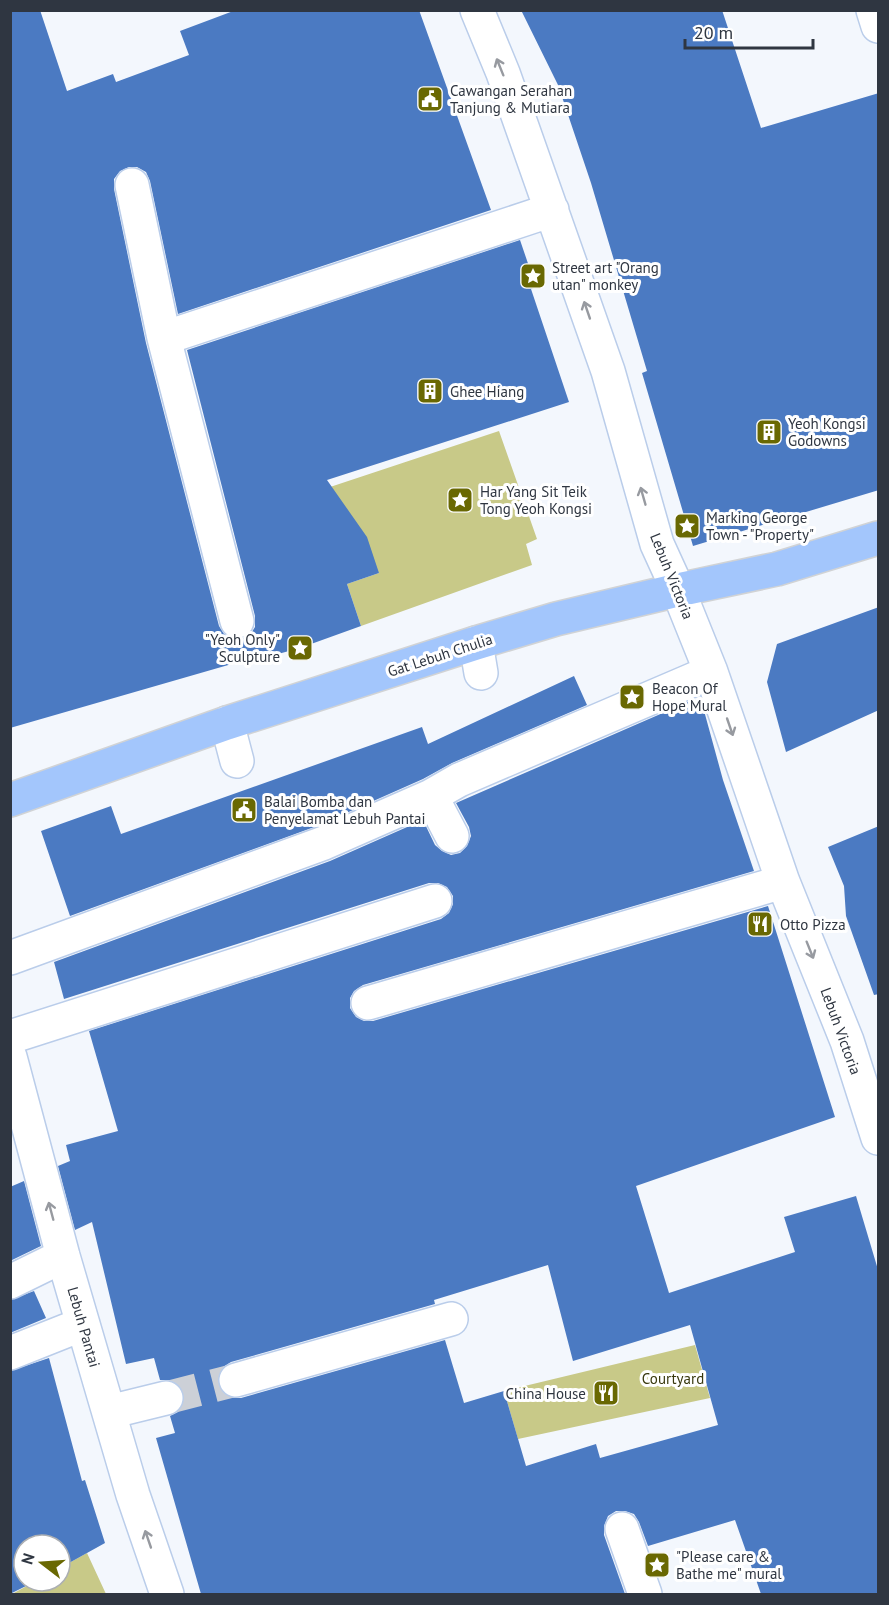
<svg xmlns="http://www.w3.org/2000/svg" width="889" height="1605" font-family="'PT Sans',sans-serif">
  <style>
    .green { fill: #c8c988 }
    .building { fill: #4b7ac2; fill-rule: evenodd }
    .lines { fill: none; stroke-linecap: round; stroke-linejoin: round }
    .minor-tunnel { stroke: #ccd0d7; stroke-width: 33; stroke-dasharray: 33 16; stroke-linecap: butt }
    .minor-casing { stroke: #bacdea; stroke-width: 36 }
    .major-casing { stroke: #d1d3d5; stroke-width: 36 }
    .minor { stroke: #fff; stroke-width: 33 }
    .major { stroke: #a3c6fc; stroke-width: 33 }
    .oneway { stroke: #979aa0 }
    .labels { text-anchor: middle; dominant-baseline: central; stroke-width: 6; stroke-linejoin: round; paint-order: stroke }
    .poi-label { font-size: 15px; fill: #2f3641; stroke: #fff; text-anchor: start }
    .street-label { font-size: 15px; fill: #2f3641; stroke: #fff }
    .park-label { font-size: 15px; fill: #38380e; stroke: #fff }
  </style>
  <rect width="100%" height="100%" fill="#f3f7fd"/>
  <path class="green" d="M 499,431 L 537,539 L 526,544 L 532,565 L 361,626 L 347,584 L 379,573 L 315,492 Z
    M 695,1345 L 710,1398 L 518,1439 L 504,1391 Z
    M 87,1553 L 106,1594 L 12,1594 L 36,1581 L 60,1581 L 60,1568 Z"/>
  <path class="building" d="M 10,10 L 40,10 L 67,91 L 113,74 L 116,82 L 189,55 L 180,31 L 236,10 L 419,10 L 491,210 L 178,314 L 150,181 L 146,172 L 137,167 L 129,167 L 120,171 L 114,179 L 114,189 L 146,343 L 219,626 L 224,634 L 233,639 L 242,639 L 250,635 L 255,627 L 255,616 L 187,350 L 520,240 L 536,287 L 531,289 L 569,402 L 327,480 L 367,537 L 379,573 L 347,584 L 361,626 L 300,648 L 267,657 L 266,654 L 10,728 Z
    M 521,10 L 722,10 L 761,128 L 879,93 L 879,490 L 693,546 L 642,373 L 647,371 L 591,183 L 558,85 Z
    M 879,607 L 879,710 L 786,752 L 767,682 L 777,644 Z
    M 574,676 L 587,705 L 452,763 L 423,779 L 317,826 L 70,916 L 41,831 L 111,806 L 121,834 L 422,727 L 428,744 Z
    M 688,702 L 703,707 L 723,780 L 754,871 L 363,985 L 354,991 L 350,998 L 350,1008 L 356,1017 L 364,1021 L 373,1021 L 768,906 L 835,1117 L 636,1186 L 669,1293 L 795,1252 L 784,1217 L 856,1196 L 879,1273 L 879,1594 L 761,1594 L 735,1520 L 648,1546 L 639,1522 L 634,1514 L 625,1511 L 616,1511 L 608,1516 L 604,1526 L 604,1535 L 625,1594 L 201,1594 L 156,1438 L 175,1433 L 170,1416 L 178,1412 L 184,1404 L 184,1393 L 180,1385 L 172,1380 L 160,1380 L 154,1358 L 126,1364 L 92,1222 L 75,1230 L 58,1166 L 70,1161 L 66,1145 L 118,1131 L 89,1031 L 441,919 L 449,913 L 453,904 L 453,896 L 447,887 L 438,883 L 429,883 L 64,999 L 54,962 L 330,861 L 423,820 L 435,845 L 442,851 L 451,855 L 460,853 L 467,846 L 471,836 L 469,827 L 456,803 ZM 548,1265 L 573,1361 L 690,1325 L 718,1425 L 600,1458 L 596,1444 L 526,1466 L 504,1391 L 464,1403 L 445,1340 L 241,1398 L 231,1398 L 223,1393 L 218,1386 L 218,1375 L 223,1367 L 231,1362 L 435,1304 L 434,1300 Z
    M 879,826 L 879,994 L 874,995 L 846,916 L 844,886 L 828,847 Z
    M 24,1181 L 41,1246 L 10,1261 L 10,1187 Z
    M 34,1291 L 46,1318 L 10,1333 L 10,1300 Z
    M 49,1358 L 82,1481 L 85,1480 L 105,1543 L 60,1568 L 60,1545 L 24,1545 L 24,1581 L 36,1581 L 10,1594 L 10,1371 Z"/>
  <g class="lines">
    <path class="minor-tunnel" d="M 166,1398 L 236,1380"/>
    <g class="minor-casing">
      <path id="minor" d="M 477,10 L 503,73 L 608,371 L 657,544 L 678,590 L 711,672 L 783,882 L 847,1041 L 878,1138
        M 873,10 L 878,26
        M 132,185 L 164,338 L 237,621
        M 164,338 L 552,210
        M 476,643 L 481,673
        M 227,723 L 237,761
        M 431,796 L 452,836
        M 10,958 L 324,843 L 431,796 L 459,780 L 711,672
        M 368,1003 L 783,882
        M 10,1037 L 435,901
        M 10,1057 L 63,1256 L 133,1495 L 167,1594
        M 10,1282 L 63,1256
        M 10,1353 L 83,1324
        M 236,1380 L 451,1319
        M 109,1412 L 166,1398
        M 622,1529 L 645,1594"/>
    </g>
    <g class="major-casing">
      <path id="major" d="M 10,800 L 227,723 L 476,643 L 556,619 L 678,590 L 777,569 L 878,538"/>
    </g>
    <use href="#minor" class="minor"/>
    <use href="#major" class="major"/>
  </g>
  <defs><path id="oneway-shaft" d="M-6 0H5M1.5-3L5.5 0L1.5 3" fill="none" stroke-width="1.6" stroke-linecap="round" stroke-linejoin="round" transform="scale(1.5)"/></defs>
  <g class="oneway">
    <use href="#oneway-shaft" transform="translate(500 67) rotate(-112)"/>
    <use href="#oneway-shaft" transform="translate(587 310) rotate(-109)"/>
    <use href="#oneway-shaft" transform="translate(643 496) rotate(-106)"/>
    <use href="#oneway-shaft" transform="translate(730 727) rotate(71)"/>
    <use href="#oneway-shaft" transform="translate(810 950) rotate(68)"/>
    <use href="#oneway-shaft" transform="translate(51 1211) rotate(-105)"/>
    <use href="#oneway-shaft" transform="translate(148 1539) rotate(-109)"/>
  </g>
  <defs>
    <g id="civic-square" transform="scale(1.35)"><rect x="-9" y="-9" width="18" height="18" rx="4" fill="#696802" stroke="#fff"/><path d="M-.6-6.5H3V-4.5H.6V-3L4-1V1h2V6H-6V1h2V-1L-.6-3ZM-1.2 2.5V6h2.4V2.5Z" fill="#fff"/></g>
    <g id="sight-square" transform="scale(1.35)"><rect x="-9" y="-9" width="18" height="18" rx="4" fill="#696802" stroke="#fff"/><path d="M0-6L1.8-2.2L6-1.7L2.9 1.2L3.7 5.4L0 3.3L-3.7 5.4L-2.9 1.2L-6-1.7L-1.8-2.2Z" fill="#fff"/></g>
    <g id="building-square" transform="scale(1.35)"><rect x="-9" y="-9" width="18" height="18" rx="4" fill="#696802" stroke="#fff"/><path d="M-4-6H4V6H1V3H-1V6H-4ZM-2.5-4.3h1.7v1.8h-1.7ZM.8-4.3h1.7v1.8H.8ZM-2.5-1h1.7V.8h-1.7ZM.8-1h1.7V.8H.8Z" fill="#fff"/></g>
    <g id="restaurant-square" transform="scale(1.35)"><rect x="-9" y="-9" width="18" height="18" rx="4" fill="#696802" stroke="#fff"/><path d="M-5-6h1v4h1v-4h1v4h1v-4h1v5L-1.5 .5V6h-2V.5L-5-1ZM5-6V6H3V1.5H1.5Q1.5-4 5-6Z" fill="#fff"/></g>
  </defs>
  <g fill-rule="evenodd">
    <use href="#civic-square" x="430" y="99"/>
    <use href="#sight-square" x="533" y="276"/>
    <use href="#building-square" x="430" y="391"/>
    <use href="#building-square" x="769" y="432"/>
    <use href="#sight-square" x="460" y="500"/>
    <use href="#sight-square" x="687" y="526"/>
    <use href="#sight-square" x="300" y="648"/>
    <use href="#sight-square" x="632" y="697"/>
    <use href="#civic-square" x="244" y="810"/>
    <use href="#restaurant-square" x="760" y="924"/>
    <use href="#restaurant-square" x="606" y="1393"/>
    <use href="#sight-square" x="657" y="1565"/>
  </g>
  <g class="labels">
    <g class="poi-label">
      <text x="450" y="90">Cawangan Serahan<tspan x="450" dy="17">Tanjung &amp; Mutiara</tspan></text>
      <text x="552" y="267">Street art "Orang<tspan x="552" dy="17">utan" monkey</tspan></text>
      <text x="450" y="391">Ghee Hiang</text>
      <text x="788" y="423">Yeoh Kongsi<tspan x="788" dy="17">Godowns</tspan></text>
      <text x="480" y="491">Har Yang Sit Teik<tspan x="480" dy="17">Tong Yeoh Kongsi</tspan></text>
      <text x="706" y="517">Marking George<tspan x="706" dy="17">Town - "Property"</tspan></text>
      <text x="280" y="639" text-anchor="end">"Yeoh Only"<tspan x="280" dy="17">Sculpture</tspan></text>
      <text x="652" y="688">Beacon Of<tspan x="652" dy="17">Hope Mural</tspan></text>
      <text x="264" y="801">Balai Bomba dan<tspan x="264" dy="17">Penyelamat Lebuh Pantai</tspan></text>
      <text x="780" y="924">Otto Pizza</text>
      <text x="586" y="1393" text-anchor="end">China House</text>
      <text x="676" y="1556">"Please care &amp;<tspan x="676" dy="17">Bathe me" mural</tspan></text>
    </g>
    <g class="street-label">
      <text transform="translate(672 576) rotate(68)">Lebuh Victoria</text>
      <text transform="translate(440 655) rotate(-18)">Gat Lebuh Chulia</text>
      <text transform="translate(841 1031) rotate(70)">Lebuh Victoria</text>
      <text transform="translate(84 1327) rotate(74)">Lebuh Pantai</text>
    </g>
    <g class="park-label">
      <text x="673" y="1378">Courtyard</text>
    </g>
  </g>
  <rect width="889" height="1605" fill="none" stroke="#2f3641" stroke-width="24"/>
  <g transform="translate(42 1563) rotate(287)"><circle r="28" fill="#ffffff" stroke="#acafb3" stroke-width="1.5"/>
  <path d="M0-4.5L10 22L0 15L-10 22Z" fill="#696802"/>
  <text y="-9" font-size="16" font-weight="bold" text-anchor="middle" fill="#2f3641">N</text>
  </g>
  <path d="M685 39v9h128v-9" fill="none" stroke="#2f3641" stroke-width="3"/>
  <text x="694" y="39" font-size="18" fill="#2f3641" stroke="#ffffff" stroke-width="4.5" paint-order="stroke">20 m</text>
</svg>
